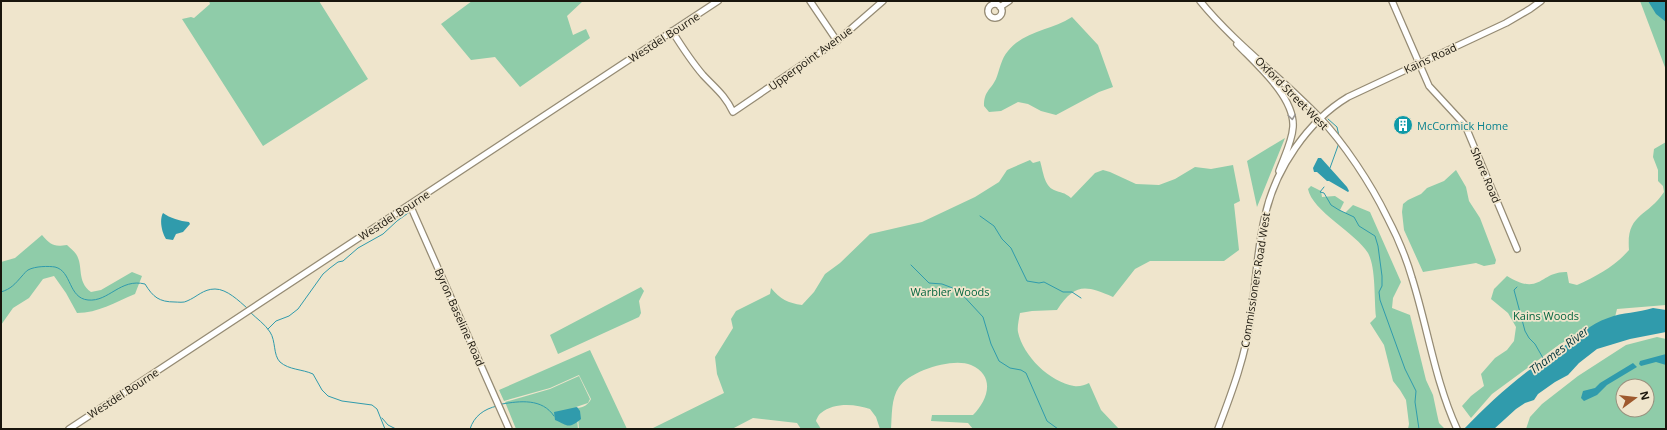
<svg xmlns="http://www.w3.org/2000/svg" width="1667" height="430" font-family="'Open Sans',sans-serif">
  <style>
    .green { fill: #8fcca9; fill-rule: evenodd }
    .water { fill: #309bac }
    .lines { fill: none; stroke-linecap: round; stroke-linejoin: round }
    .stream { stroke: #309bac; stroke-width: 1 }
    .secondary-casing { stroke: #958b74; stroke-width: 8 }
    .secondary { stroke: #fff; stroke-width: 5.5 }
    .oneway { stroke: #989692 }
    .labels { text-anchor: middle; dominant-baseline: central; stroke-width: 3.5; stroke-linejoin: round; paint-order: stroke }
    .street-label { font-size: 11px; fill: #19150c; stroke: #efe5cc }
    .culture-label { font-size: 11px; fill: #0d838f; stroke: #efe5cc; text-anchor: start }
    .park-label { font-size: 11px; fill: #04653f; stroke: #efe5cc }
    .water-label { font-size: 12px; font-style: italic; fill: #04363d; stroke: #efe5cc }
  </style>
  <rect width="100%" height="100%" fill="#efe5cc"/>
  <path class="green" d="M 209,1 L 319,1 L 368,79 L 263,146 L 182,19 L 191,17 L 194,18 L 210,4 Z
    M 472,1 L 583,1 L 567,16 L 573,35 L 586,29 L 590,38 L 520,87 L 495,57 L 471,60 L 441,24 Z
    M 1640,1 L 1666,1 L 1666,70 Z
    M 1072,17 L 1098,45 L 1113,87 L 1099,92 L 1056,115 L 1041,111 L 1028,104 L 1018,102 L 1001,111 L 989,112 L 984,106 C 984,91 990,91 996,79 C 1000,69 1001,59 1008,51 C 1025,30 1051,31 1072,17 Z
    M 1285,138 L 1257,207 L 1247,161 Z
    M 1666,142 L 1666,305 L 1617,309 L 1615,317 L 1586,330 L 1560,344 L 1492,394 L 1471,418 L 1462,406 L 1471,396 L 1484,386 L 1481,374 L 1495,358 L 1507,350 L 1514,341 L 1516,327 L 1508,313 L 1491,299 L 1494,289 L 1507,276 C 1541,297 1540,271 1567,272 L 1569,283 L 1577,285 C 1597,276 1614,267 1629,250 C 1626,213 1647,218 1664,192 L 1663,186 L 1658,181 L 1658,170 L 1653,157 L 1654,149 Z
    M 1030,160 L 1033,163 L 1040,161 C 1043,170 1044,186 1054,190 C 1061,193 1064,192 1071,198 L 1095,173 L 1103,170 L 1110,172 L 1136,184 L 1159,185 L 1175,179 L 1195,167 L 1211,169 L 1233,165 L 1240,201 L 1234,204 L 1239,250 L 1224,261 L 1150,261 L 1135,269 L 1113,297 C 1085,285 1075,283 1057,310 L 1032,311 L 1020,313 C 1019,319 1017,327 1018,332 C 1023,356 1050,382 1074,386 C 1079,387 1085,385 1089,383 L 1101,410 L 1119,429 L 973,429 L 968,423 L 931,421 L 932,415 L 973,415 C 988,400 996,376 971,365 C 953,357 910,371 899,387 C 891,398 892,416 891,429 L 880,429 L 876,417 L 870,409 C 856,404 834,402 821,413 C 819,414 817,418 816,421 L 821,429 L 801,429 L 797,423 L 753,418 L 732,429 L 651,429 L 724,393 L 717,374 L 715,357 L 733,328 L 731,319 L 736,311 L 770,294 L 771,288 C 780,299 788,303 802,305 L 814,292 L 825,274 L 840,263 L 870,234 L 922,222 L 975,197 L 999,182 L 1007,170 Z
    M 1456,170 L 1466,187 L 1469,201 L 1480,218 L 1496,260 L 1495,264 L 1484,266 L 1476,263 L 1423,272 L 1404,230 L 1402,212 L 1403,204 L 1408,200 L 1421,194 L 1427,188 L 1444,181 Z
    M 1311,186 L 1321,191 L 1322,197 L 1335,196 L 1344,202 L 1340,210 L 1345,213 L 1353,205 L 1370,212 L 1401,282 L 1393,298 L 1392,308 L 1410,315 L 1426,380 L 1433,395 L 1437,414 L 1439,423 L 1445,429 L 1408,429 L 1409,424 L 1406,400 L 1400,390 L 1393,381 L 1384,345 L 1370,323 L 1376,317 C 1374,299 1376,267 1368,253 C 1356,233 1312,211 1308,189 Z
    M 42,235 C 51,245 53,247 67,245 C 70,248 74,251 76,254 C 84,266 76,281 91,292 L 101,290 L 132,272 L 142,276 L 135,294 C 116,302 98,313 77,313 L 66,293 L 54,276 L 43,279 L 29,298 L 13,308 L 1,325 L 1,328 L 1,262 L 15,258 Z
    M 641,287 L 644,291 L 639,301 L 641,313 L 639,317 L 558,354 L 550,335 Z
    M 1657,337 L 1666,339 L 1666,429 L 1526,429 L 1530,417 L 1542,404 L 1578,376 L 1626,345 ZM 1623,386 L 1647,386 L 1647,410 L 1623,410 Z
    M 590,350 L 627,429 L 579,429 L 577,408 C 583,408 589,404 591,399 L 579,375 L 550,388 L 504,401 L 499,390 Z
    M 579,376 L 590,399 L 588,403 L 576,407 L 578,429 L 516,429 L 505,402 L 550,389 Z"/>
  <path class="water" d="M 1648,1 L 1666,1 L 1666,22 L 1656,14 Z
    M 1318,158 L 1321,158 L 1347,187 L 1349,191 L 1348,192 L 1329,181 L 1327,181 L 1317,172 L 1314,172 L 1313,168 Z
    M 163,213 C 170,218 180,221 189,222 L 190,224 L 183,232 L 176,234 L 173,240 L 166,239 C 162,233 159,220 163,213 Z
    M 1653,308 L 1666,310 L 1666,332 L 1630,339 L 1597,349 L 1579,363 L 1568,375 L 1555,382 L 1538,394 L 1534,400 L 1525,403 L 1516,409 L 1494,429 L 1464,429 C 1493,399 1524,371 1560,349 C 1576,338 1590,324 1608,318 C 1623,312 1638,313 1653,308 Z
    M 1666,354 L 1666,365 L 1656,362 L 1641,366 L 1639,364 L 1640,361 Z
    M 1633,363 L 1637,367 L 1607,385 L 1597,395 L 1584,401 L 1581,398 L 1583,391 L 1595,388 L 1600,383 Z
    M 577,407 L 580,411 L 581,419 C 568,430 567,425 555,420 L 554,412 Z"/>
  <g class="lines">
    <path class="stream" d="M 1328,119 L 1337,127 L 1339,136
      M 1330,168 L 1339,143
      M 1324,187 L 1320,192 L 1324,193 L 1331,205 L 1339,210 L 1354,217 L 1359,226 L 1375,236 L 1378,246 L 1382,276 L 1382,286 L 1379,292 L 1380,300 L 1405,369 L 1416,391 L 1415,402 L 1419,429
      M 413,209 L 419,205
      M 980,216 L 994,226 L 1002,239 L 1011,248 L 1027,281 L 1039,283 L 1044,282 L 1063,292 L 1072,292 L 1081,298
      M 911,265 L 929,283 L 942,284 L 958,290 L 983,317 L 991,344 L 999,361 L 1010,368 L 1021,370 L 1026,373 L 1047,421 L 1058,429
      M 1517,287 L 1514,290 L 1525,331 L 1529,338 L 1535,344 L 1543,358 L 1545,359
      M 1,292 C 11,289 15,284 22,276 C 24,274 26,271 28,270 C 35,266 49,266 55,267 C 72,271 68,298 88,300 C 109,302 120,278 145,284 C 153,297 159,302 175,302 C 178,302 184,303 187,301 C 197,297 203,289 215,289 C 227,289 239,301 247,308
      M 250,312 C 257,319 265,324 270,332 C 276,341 273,355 280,362 C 289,370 302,369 313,374 L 322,390 L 328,396 L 342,401 L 372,405 L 377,409 L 385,429
      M 268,329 L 276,321 L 289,316 L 298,309 L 323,274 L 330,268 L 338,262 L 343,261 L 358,248 L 383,234 L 397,221 L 411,211
      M 502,404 C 520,401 542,398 554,416
      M 382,418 L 388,425 L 396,429
      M 470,429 C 474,416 484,409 497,406"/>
    <g class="secondary-casing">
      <path id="secondary" d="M 810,1 L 837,41
        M 1200,1 C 1235,44 1281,77 1319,117 C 1344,143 1371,184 1387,217 C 1397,236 1406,257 1412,278 C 1428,329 1435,381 1457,429
        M 1392,1 L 1429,86 L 1465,125 L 1517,249
        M988 11a7 7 0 1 1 14 0a7 7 0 1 1-14 0Z
        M 1000,7 L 1009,1
        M 672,31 C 682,47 691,61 703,75 C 715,88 725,95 733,112 L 837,41 L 883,1
        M 1237,44 C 1256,64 1295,97 1293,127 C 1292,142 1284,157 1279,171
        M 410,205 L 509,429
        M 69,429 L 718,1
        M 1218,429 C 1232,392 1246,355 1251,315 C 1256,282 1257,249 1265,216 C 1275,169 1308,121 1348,97 L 1506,23 L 1530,9 L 1541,1"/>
    </g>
    <use href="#secondary" class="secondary"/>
  </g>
  <defs><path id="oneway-chevron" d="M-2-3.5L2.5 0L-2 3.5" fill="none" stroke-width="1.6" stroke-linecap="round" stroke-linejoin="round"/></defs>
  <use class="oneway" href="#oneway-chevron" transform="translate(1292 117) rotate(82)"/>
  <defs>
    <g id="building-disc" transform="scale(1)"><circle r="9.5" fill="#0f9aa8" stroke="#efe5cc"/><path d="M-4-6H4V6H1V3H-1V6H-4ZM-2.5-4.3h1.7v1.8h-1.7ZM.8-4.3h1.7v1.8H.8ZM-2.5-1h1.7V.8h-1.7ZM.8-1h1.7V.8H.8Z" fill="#fff"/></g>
  </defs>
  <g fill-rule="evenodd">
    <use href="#building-disc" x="1403" y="125"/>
  </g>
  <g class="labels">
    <g class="street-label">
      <text transform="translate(664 37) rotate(-33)">Westdel Bourne</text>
      <text transform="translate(810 58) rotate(-36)">Upperpoint Avenue</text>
      <text transform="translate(1430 58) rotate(-25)">Kains Road</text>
      <text transform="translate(1292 93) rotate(45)">Oxford Street West</text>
      <text transform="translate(1486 175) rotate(67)">Shore Road</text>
      <text transform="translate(394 215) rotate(-33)">Westdel Bourne</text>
      <text transform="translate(1255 280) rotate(-81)">Commissioners Road West</text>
      <text transform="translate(460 317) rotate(66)">Byron Baseline Road</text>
      <text transform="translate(123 393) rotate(-33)">Westdel Bourne</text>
    </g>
    <g class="culture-label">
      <text x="1417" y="125">McCormick Home</text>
    </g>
    <g class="park-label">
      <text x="950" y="291">Warbler Woods</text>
      <text x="1546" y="315">Kains Woods</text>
    </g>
    <g class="water-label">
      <text transform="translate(1559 350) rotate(-37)">Thames River</text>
    </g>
  </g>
  <rect width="1667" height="430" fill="none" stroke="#19150c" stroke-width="4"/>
  <g transform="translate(1635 398) rotate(75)"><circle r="19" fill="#efe5cc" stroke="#99927f"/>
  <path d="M0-3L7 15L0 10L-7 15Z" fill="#9e592d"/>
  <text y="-6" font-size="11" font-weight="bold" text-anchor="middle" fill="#19150c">N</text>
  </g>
</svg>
